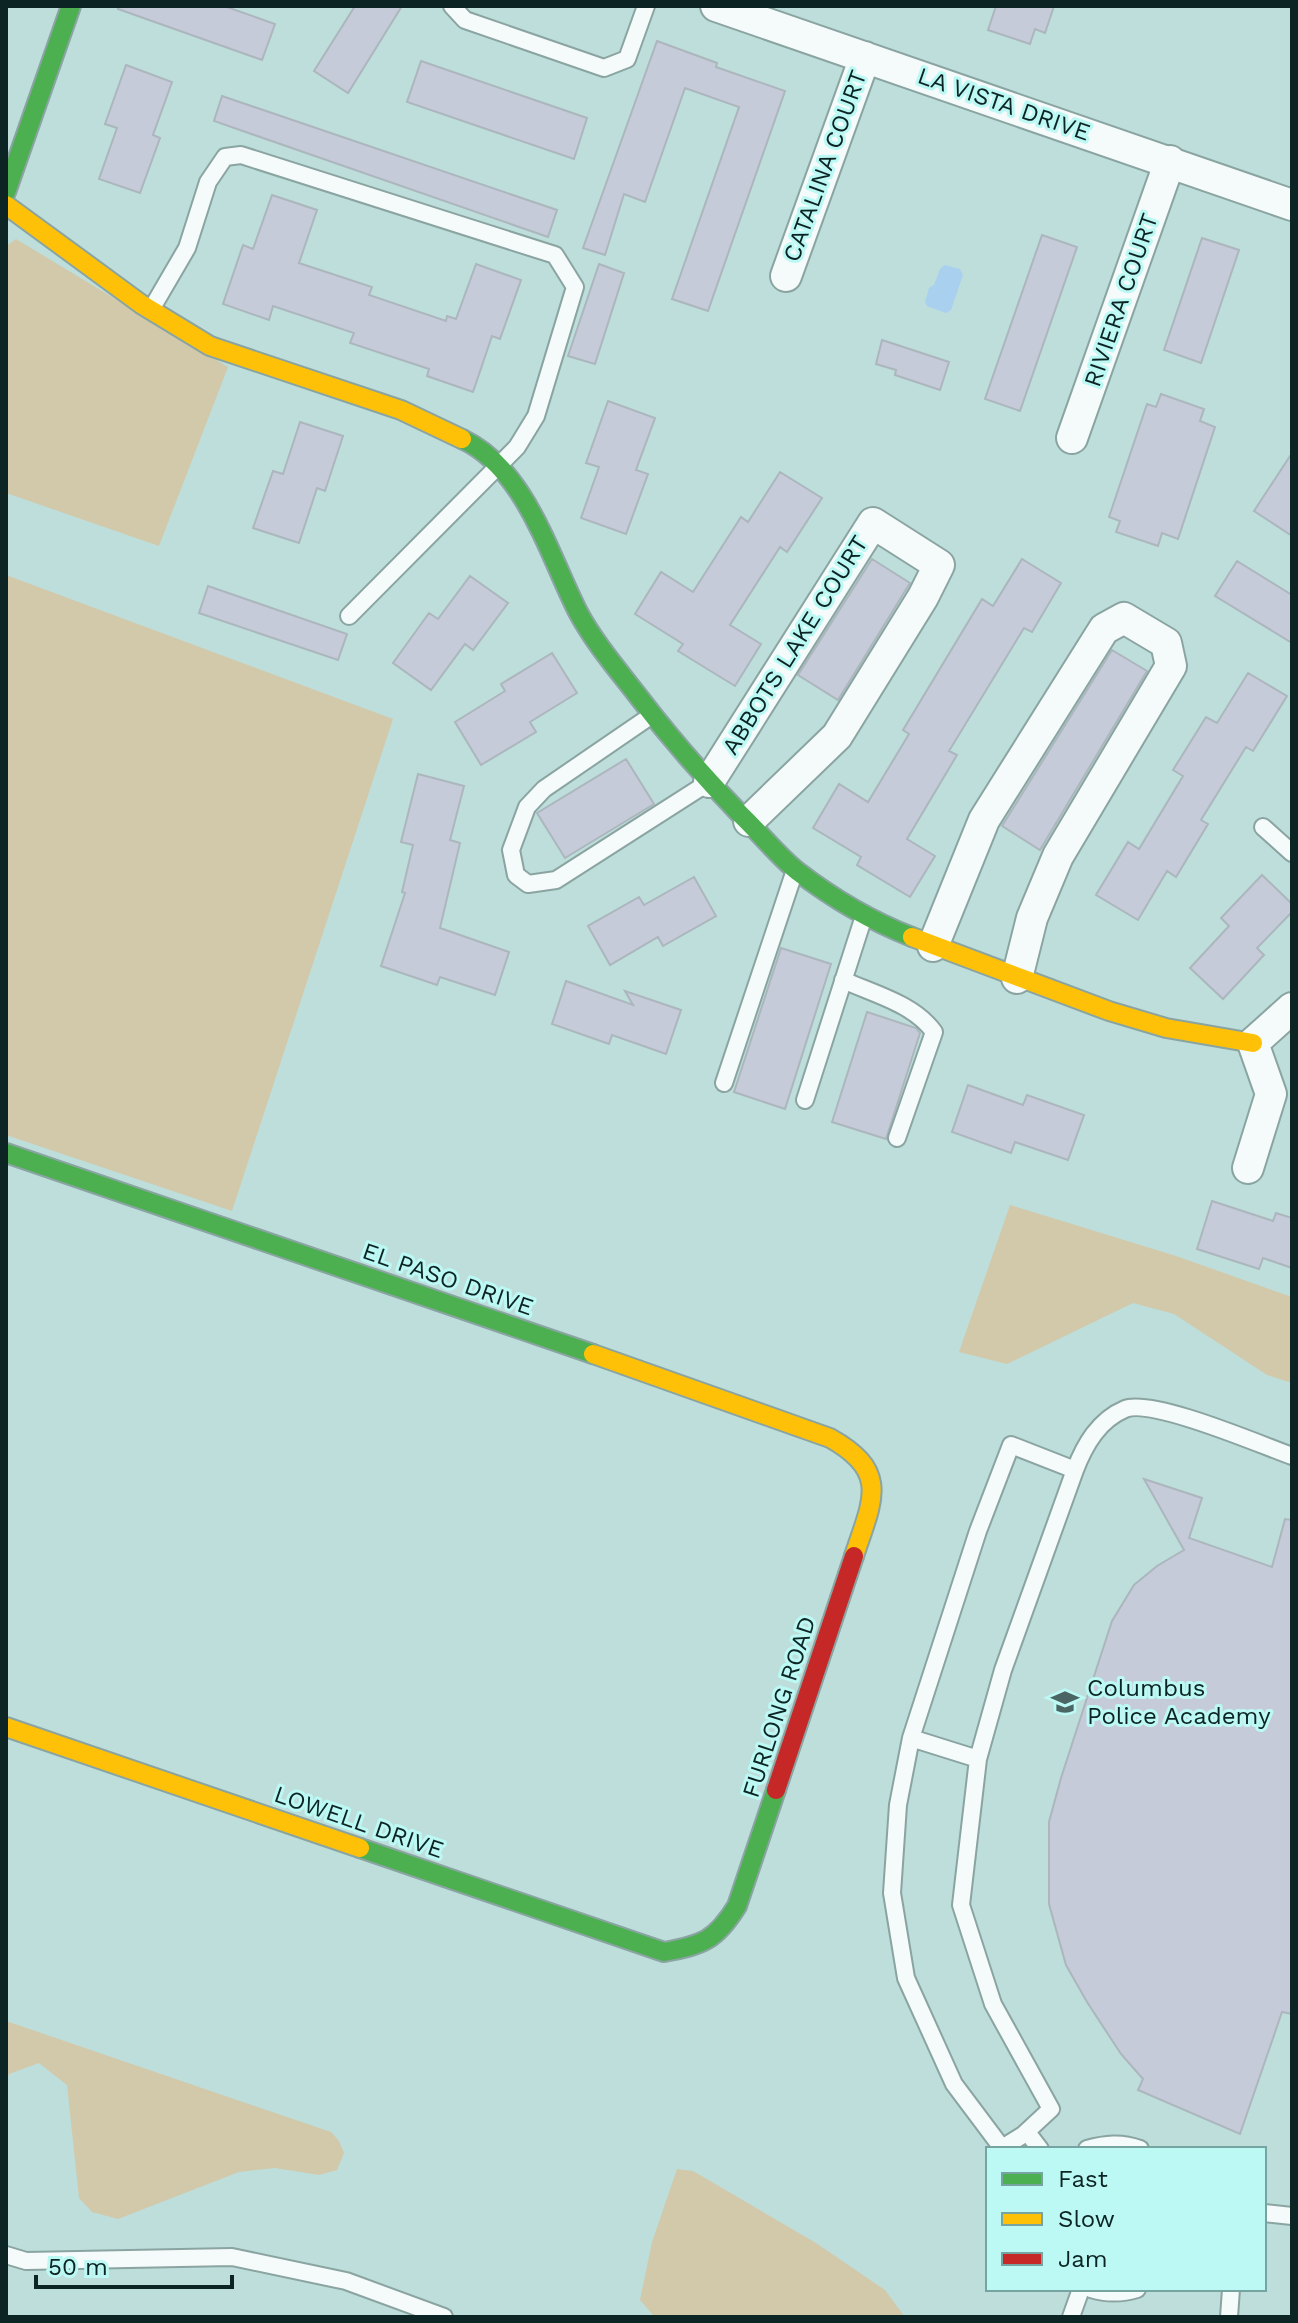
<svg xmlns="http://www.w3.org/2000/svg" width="1298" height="2323" font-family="'Work Sans',sans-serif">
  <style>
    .green { fill: #d2c9ab }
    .water { fill: #a9d1ef }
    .building { fill: #c5cbd9; stroke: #acb6bd; stroke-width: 2 }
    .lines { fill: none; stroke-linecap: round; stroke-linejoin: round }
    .lane-casing { stroke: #8aa4a1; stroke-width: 20 }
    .street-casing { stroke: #8aa4a1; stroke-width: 34 }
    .fast-casing { stroke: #8aa4a1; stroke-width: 22 }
    .slow-casing { stroke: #8aa4a1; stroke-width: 22 }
    .jam-casing { stroke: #8aa4a1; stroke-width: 22 }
    .lane { stroke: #f5fafa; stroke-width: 16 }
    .street { stroke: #f5fafa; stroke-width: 30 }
    .fast { stroke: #4caf50; stroke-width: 18 }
    .slow { stroke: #ffc107; stroke-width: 18 }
    .jam { stroke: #c62828; stroke-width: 18 }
    .labels { text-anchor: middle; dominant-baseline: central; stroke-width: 6; stroke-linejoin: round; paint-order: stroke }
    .street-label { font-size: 24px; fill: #0c2423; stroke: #bdf9f4 }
    .poi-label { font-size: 24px; fill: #0c2423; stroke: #bdf9f4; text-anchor: start }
  </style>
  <rect width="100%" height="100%" fill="#bddedb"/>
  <path class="green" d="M 16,239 L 228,367 L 159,546 L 6,493 L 6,246 Z
    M 6,575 L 393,719 L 232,1211 L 6,1135 Z
    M 1010,1205 L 1176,1256 L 1292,1297 L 1292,1383 L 1267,1375 L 1174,1314 L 1133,1303 L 1007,1364 L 959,1352 Z
    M 6,2021 L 331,2132 L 339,2141 L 344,2153 L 337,2170 L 319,2175 L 275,2168 L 239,2172 L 118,2219 L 92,2212 L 79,2198 L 67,2085 L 39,2063 L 9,2074 L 6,2080 Z
    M 677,2169 L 693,2171 L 816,2243 L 885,2290 L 905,2317 L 658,2317 L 653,2315 L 640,2300 L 652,2242 Z"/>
  <path class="water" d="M 945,265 L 960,269 L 963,275 L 951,310 L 946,313 L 927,306 L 925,302 L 929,288 L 934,285 L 940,269 Z"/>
  <path class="building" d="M 118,6 L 224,6 L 275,24 L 262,60 L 118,9 Z
    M 355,6 L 402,6 L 348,93 L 314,71 Z
    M 996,6 L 1054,6 L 1045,33 L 1035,29 L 1030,44 L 988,30 Z
    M 657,41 L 717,63 L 716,67 L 785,91 L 708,311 L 672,299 L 739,107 L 685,88 L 645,202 L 624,194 L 605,255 L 583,248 Z
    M 421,61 L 587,118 L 574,159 L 407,102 Z
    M 126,65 L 172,82 L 153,135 L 160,138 L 140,193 L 99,179 L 117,128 L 105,124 Z
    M 222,96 L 557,210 L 548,237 L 214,121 Z
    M 272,195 L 317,210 L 299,263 L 372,287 L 369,295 L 446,321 L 447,316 L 456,319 L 476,264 L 521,280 L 500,339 L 492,336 L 473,392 L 427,376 L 429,369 L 350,343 L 354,333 L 273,306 L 269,320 L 223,304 L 243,245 L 253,249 Z
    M 1042,235 L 1077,247 L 1020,411 L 985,399 Z
    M 1202,238 L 1239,250 L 1201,363 L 1164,350 Z
    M 599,264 L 624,273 L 595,364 L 568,356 Z
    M 882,340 L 949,362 L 940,390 L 895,375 L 896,370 L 876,364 Z
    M 1161,394 L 1204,409 L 1200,421 L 1215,427 L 1178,539 L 1162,533 L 1158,546 L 1116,532 L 1120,521 L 1109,517 L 1147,404 L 1156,407 Z
    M 608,401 L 655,418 L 636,470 L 648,474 L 626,534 L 581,518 L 599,467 L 586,463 Z
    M 300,422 L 343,436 L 325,491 L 317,488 L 299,543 L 253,528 L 273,471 L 283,474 Z
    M 1292,453 L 1292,536 L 1254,511 Z
    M 780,472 L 822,498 L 787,552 L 780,547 L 730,625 L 761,644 L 735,686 L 678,651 L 683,644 L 635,614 L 661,572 L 693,592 L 741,517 L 748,522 Z
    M 872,559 L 910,583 L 838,700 L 798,675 Z
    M 1022,559 L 1061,583 L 1032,632 L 1024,628 L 949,751 L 957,755 L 907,839 L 935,856 L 910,897 L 857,865 L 861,857 L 813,828 L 839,784 L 868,802 L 909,734 L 903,730 L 982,599 L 993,606 Z
    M 1237,561 L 1292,595 L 1292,643 L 1215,596 Z
    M 470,576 L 508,603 L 473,650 L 465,644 L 431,690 L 393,663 L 429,613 L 438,619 Z
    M 208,586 L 347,634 L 338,660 L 199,613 Z
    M 1112,650 L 1147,671 L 1040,850 L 1002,826 Z
    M 552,653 L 577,693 L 530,722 L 536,732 L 481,765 L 455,722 L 505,691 L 501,684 Z
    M 1248,673 L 1287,696 L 1253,751 L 1246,747 L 1201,820 L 1208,824 L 1176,877 L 1167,871 L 1138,920 L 1096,895 L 1128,842 L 1139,849 L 1183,776 L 1173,770 L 1206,717 L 1217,723 Z
    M 626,759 L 654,804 L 565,858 L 537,813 Z
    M 418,774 L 464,786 L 450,840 L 460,843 L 440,928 L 509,952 L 495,995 L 440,977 L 437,985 L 381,966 L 405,893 L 402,892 L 413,845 L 401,842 Z
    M 1262,875 L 1292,904 L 1292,912 L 1257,948 L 1264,955 L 1223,999 L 1190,968 L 1229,926 L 1221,918 Z
    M 694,877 L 716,916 L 663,946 L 658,937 L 610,965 L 588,926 L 639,897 L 644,905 Z
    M 781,948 L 831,964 L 785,1109 L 734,1092 Z
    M 566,981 L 633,1005 L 625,991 L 681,1010 L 666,1054 L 612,1035 L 609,1044 L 552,1024 Z
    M 867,1012 L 916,1028 L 920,1033 L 886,1139 L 832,1122 Z
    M 968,1085 L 1023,1105 L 1027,1095 L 1084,1115 L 1068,1160 L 1015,1142 L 1011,1153 L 952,1132 Z
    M 1212,1201 L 1273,1221 L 1276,1213 L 1292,1218 L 1292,1268 L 1263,1258 L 1259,1269 L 1197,1249 Z
    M 1144,1479 L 1202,1498 L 1189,1538 L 1272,1567 L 1285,1519 L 1292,1520 L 1292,2014 L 1282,2012 L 1240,2134 L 1138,2090 L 1143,2079 L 1121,2054 L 1087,2002 L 1066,1965 L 1049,1904 L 1049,1822 L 1061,1778 L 1112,1621 L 1134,1585 L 1157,1566 L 1184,1550 Z"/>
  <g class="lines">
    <g class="lane-casing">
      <path id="lane" d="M 452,6 L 465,20 L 604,68 L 627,59 L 646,6
        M 152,308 L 187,248 L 208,182 L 225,157 L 241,155 L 555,255 L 575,287 L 536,416 L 517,447 L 349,616
        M 652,715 L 544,789 L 527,807 L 511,850 L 516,875 L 528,884 L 556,880 L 706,784
        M 1263,827 L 1292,853
        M 843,980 C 874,994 914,1004 934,1032 L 897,1138
        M 724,1083 L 795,870
        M 805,1100 L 864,916
        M 1075,1470 L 1011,1445 L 978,1531 L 911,1738 L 898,1805 L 892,1893 L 906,1978 L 954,2084 L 1002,2148 L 1023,2135 L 1051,2109 L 993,2004 L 961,1905 L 978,1759 L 1003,1670 L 1075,1470 C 1085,1444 1099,1420 1125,1409 C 1152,1398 1261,1445 1292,1456
        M 911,1738 L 978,1759
        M 1027,2132 L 1040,2149
        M 1087,2149 C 1105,2144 1121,2142 1140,2149
        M 1264,2213 L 1292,2216
        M 6,2255 L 26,2261 L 232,2257 L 346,2281 L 444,2317
        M 1091,2289 C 1107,2294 1121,2294 1137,2289
        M 1071,2317 L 1081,2289
        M 1229,2317 L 1231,2289"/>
    </g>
    <g class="street-casing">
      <path id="street" d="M 716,6 L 1292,205
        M 786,276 L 865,57
        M 1072,438 L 1170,161
        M 709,782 L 873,523 L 939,565 L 923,597 L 837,736 L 749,821
        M 933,946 L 984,820 L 1104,629 L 1124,618 L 1166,643 L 1171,666 L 1058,856 L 1032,918 L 1017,978
        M 1248,1168 L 1271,1094 L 1253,1043 L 1292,1008"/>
    </g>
    <g class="fast-casing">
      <path id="fast" d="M 6,192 L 71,6
        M 462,439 C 525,468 549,555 578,612 C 594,642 617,669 638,696 C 670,738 704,777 741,815 C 760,833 777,855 797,871 C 832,898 871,921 912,937
        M 6,1153 L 593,1354
        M 360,1848 L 664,1952 C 703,1945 716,1940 737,1906 L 776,1790"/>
    </g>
    <g class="slow-casing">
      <path id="slow" d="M 6,205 L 141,304 L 210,346 L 401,410 L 462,439
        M 912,937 L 1109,1011 L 1166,1028 L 1253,1043
        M 593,1354 L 830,1438 C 891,1472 872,1501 854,1556
        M 6,1727 L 360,1848"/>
    </g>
    <g class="jam-casing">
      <path id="jam" d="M 776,1790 L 854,1556"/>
    </g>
    <use href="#lane" class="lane"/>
    <use href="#street" class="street"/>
    <use href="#fast" class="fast"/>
    <use href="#slow" class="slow"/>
    <use href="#jam" class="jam"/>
  </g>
  <defs>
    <g id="school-bare" transform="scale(2.16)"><path d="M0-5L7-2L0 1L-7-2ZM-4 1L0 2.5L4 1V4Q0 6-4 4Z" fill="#4a6563" stroke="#bdf9f4" stroke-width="2.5" paint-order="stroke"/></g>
  </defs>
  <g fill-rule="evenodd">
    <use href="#school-bare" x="1065" y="1702"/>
  </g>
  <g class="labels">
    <g class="street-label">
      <text transform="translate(1004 104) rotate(19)">LA VISTA DRIVE</text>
      <text transform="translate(825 166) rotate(-70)">CATALINA COURT</text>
      <text transform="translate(1121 300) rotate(-71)">RIVIERA COURT</text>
      <text transform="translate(795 645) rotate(-58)">ABBOTS LAKE COURT</text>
      <text transform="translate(448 1279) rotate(19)">EL PASO DRIVE</text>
      <text transform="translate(779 1707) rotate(-72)">FURLONG ROAD</text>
      <text transform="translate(359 1822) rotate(19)">LOWELL DRIVE</text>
    </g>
    <g class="poi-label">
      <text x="1087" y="1688">Columbus<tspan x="1087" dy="28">Police Academy</tspan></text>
    </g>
  </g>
  <rect width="1298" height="2323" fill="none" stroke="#0c2423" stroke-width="16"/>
  <rect x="986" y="2147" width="280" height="144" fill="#bdf9f4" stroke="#76a4a0" stroke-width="2"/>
  <rect x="1002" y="2173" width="40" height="12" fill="#4caf50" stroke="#76a4a0" stroke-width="2"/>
  <text x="1058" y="2187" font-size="24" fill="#0c2423">Fast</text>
  <rect x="1002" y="2213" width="40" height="12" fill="#ffc107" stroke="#76a4a0" stroke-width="2"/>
  <text x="1058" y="2227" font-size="24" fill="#0c2423">Slow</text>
  <rect x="1002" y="2253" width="40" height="12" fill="#c62828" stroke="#76a4a0" stroke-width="2"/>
  <text x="1058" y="2267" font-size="24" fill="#0c2423">Jam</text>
  <path d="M36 2275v12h196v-12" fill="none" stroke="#0c2423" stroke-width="4"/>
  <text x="48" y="2275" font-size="24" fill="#0c2423" stroke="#bdf9f4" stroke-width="6" paint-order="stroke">50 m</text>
</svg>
